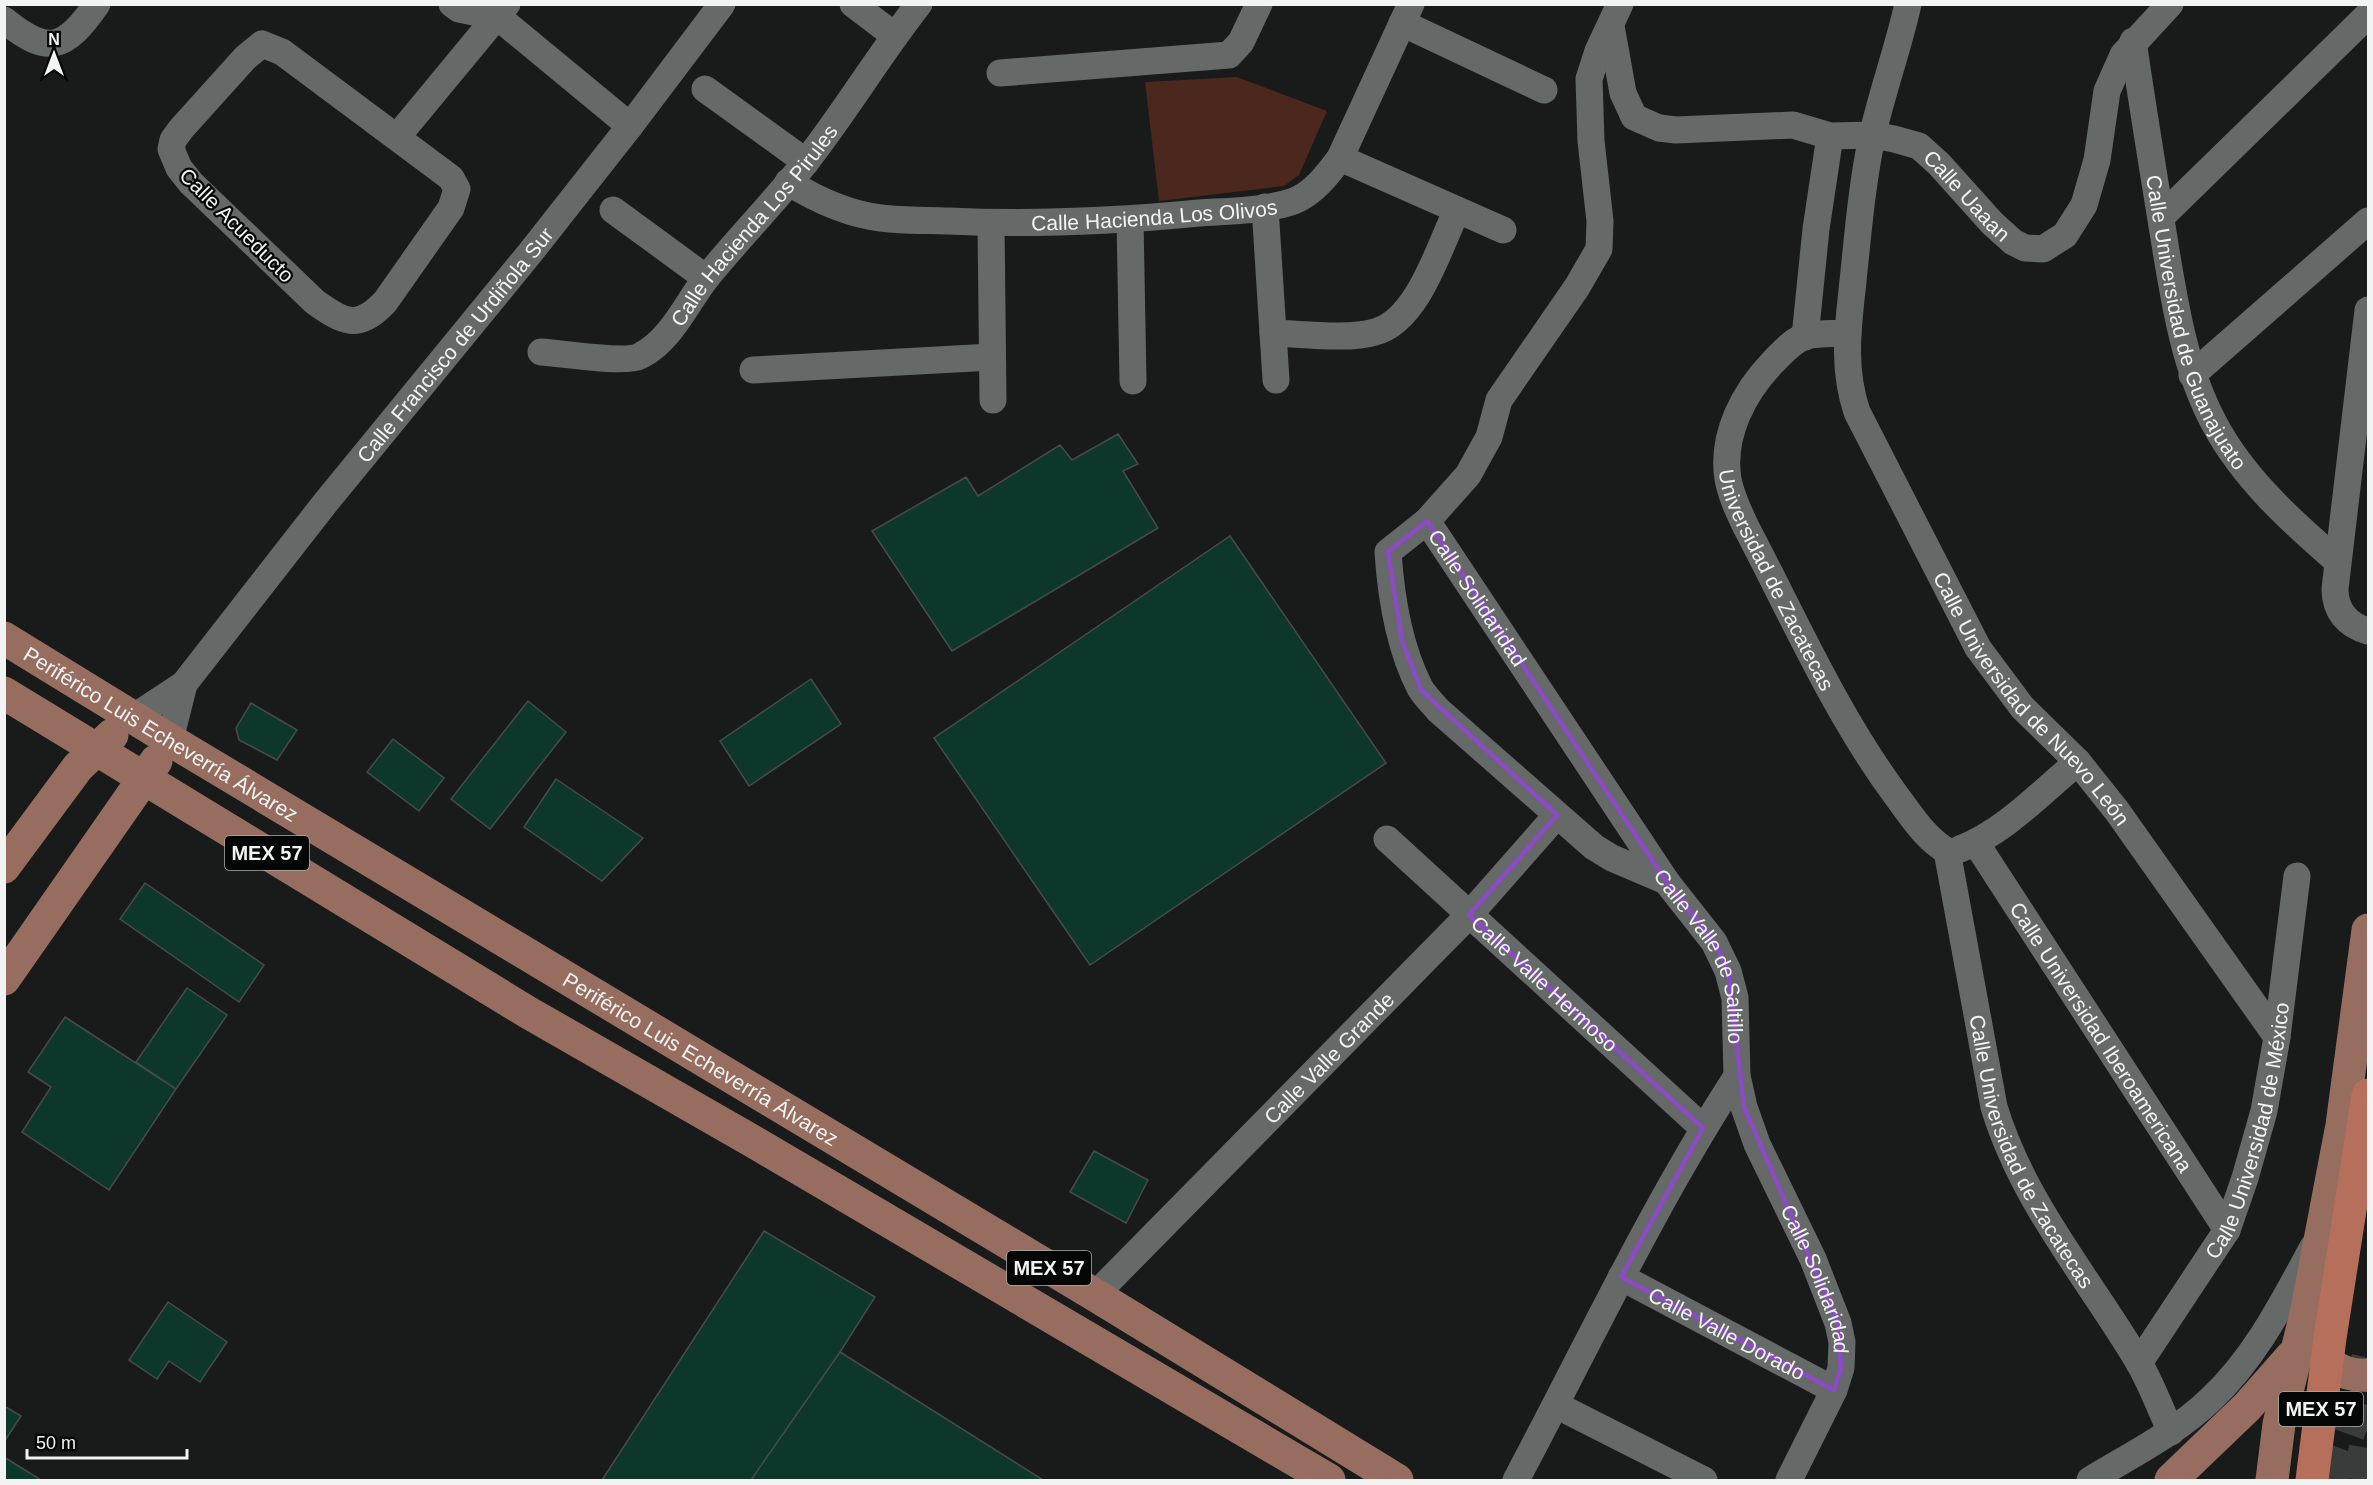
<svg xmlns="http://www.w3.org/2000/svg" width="2373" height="1485" font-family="Arial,sans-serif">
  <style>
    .green { fill: #4b271d }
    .building { fill: #0d372b; stroke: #484b4a; stroke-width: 1.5 }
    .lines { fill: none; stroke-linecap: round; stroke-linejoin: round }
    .highway-tunnel { stroke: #393c3b; stroke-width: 33; stroke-dasharray: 33 16; stroke-linecap: butt }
    .minor { stroke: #656967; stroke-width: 27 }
    .major { stroke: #966d5f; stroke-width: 33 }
    .highway { stroke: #b66f5a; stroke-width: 33 }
    .marked { fill: none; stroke: #8d4ac7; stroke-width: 4.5; stroke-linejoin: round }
    .labels { text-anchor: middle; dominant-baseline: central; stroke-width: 4.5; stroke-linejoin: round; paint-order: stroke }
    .shield { fill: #050606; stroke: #abadac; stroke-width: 1.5 }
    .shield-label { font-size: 20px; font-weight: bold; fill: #f2f4f3 }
    .street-label { font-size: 21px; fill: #f2f4f3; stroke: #050606 }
  </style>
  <rect width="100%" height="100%" fill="#181b1a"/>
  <path class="green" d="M 1237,77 L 1327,111 L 1299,175 L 1284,186 L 1159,201 L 1145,82 Z"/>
  <path class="building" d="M 1118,434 L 1138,464 L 1123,471 L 1158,528 L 952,651 L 872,531 L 966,477 L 978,496 L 1060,445 L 1072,460 Z
    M 1230,536 L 1386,763 L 1090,965 L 934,738 Z
    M 811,679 L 841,724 L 749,786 L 720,741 Z
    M 528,701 L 566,732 L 490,829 L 451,799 Z
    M 251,703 L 297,730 L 277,760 L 239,740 L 236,728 Z
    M 393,739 L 444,778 L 419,811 L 367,772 Z
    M 556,779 L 643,838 L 602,881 L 524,827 Z
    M 145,883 L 264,965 L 239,1002 L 120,919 Z
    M 187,988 L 227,1015 L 176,1089 L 136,1062 Z
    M 65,1017 L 176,1089 L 109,1190 L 22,1132 L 51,1087 L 28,1072 Z
    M 1094,1151 L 1148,1180 L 1126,1223 L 1070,1192 Z
    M 764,1231 L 875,1297 L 840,1352 L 1043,1480 L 602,1480 Z
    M 168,1302 L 227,1342 L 200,1382 L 169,1361 L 157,1379 L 129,1360 Z
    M 840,1352 L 1043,1480 L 751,1480 Z
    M 4,1406 L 21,1416 L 4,1442 Z
    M 4,1457 L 20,1467 L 41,1480 L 4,1480 Z"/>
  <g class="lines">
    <path class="highway-tunnel" d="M 2331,1480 L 2353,1420 L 2368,1358
      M 2360,1480 L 2368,1430"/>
    <g class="minor">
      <path d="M 452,4 L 459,9 L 498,17"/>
      <path d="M 487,4 L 498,17 L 630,126"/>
      <path d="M 853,4 L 895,36"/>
      <path d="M 1620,4 L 1598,51 L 1589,79 L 1591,141 L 1600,221 L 1599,249 L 1577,287 L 1499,400 L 1489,437 L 1468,475 L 1427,521 L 1388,552 C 1391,598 1399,647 1420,688 C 1425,696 1432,703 1438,710 L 1594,847 L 1612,858 L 1666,881"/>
      <path id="s1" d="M 1908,4 C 1898,49 1882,92 1872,137 C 1862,184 1858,233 1853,281 C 1848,328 1842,367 1857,412 L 1978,648 L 2022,707 L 2078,762 L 2117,811 L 2277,1037"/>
      <path d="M 4,20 C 48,56 65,50 97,4"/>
      <path d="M 1402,23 L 1544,90"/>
      <path id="s2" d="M 1611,26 L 1623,93 L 1634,117 L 1659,128 L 1676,130 L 1793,125 L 1830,136 L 1873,135 L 1894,139 L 1919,146 L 1939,164 L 1992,223 L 2013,242 L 2025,248 L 2043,249 L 2065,235 L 2084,205 L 2097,160 L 2107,91 L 2123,55 L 2170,4"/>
      <path id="s3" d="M 2133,41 C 2142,103 2152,164 2162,226 C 2173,292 2182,363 2214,423 C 2243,478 2291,521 2337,561"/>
      <path d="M 262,44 L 282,52 L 451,178 L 457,189 L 451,208 L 385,302 C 357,331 344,322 315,302 L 191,183 L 179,168 L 171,149 L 173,140 L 181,129 L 245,58 Z"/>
      <path d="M 1000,73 L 1229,55 L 1241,42 L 1259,4"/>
      <path d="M 705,89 L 806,162"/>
      <path d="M 397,137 L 507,4"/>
      <path d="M 1340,158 L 1503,230"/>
      <path id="s4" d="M 788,182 C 817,200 847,214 881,218 C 903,221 927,220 949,221 C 1032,225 1116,221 1199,213 C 1230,211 1265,211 1294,201 C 1314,193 1328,174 1340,158 L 1411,4"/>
      <path d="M 1265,207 L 1276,380"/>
      <path d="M 613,210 L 706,278"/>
      <path d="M 2161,217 L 2368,15"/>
      <path d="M 1130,220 L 1133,381"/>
      <path d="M 991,223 L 993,400"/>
      <path d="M 2368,310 L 2335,589 C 2335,611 2347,625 2368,631"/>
      <path d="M 1273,333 C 1302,334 1349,340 1375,332 C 1418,321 1439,247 1457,210"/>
      <path id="s5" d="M 1848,333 C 1835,334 1819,333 1806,336 C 1793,340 1782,353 1773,362 C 1744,392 1721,435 1728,479 C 1731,496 1739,512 1746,527 C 1794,618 1836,715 1898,798 C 1912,817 1926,839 1947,851"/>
      <path d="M 1805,337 L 1816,229 L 1830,136"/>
      <path id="s6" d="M 541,352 C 561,353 624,364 640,356 C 671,341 687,302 707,277 C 739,238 774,202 805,163 C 845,112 879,55 919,4"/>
      <path d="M 753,370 L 992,357"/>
      <path d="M 2192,375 L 2368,221"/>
      <path id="s7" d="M 1427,521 L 1666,881 L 1714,942 L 1728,971 L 1735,998 L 1737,1076 L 1744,1107 L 1757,1144 L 1813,1259 L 1838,1323 L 1842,1342 L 1841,1368 L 1834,1390 L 1789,1480"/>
      <path id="s8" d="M 134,717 L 184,684 L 326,502 L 530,253 L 630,126 L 722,4"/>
      <path d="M 170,740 L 184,684"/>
      <path id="s9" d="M 1387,839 L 1703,1128"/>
      <path id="s10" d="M 1976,843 L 2227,1230"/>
      <path d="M 1960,849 C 2005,832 2041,792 2078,762"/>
      <path id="s11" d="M 1947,851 L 1994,1107 C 2023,1202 2087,1276 2138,1361 C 2151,1383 2160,1408 2171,1432"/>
      <path id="s12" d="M 1621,1277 L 1834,1390"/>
      <path id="s13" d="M 1095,1295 L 1469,915 L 1557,815"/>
      <path id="s14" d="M 2139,1363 L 2227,1230 L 2245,1178 L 2264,1111 L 2277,1037 L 2297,876"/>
      <path d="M 1556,1405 L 1704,1480"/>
      <path d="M 1516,1480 C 1588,1345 1653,1205 1737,1076"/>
      <path d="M 2090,1480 C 2131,1455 2176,1433 2211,1399 C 2256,1357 2284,1300 2313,1247"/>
    </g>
    <g class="major">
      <path id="s15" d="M 4,638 L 170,740 L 1095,1295 L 1397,1480"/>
      <path d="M 4,693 L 529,1013 L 754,1142 L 1329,1480"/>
      <path d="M 4,867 L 78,767 L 112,735"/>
      <path d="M 4,979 L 156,761"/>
      <path d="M 2314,1338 C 2323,1363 2342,1377 2368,1375"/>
      <path d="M 2171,1480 L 2247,1407 L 2292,1356"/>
      <path d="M 2272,1480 L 2279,1424 L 2306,1314 L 2342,1125 L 2368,930"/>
    </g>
    <path class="highway" d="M 2312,1480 L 2330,1338 L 2368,1095"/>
  </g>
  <path class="marked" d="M 1427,521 L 1666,881 L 1714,942 L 1728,971 L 1744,1107 L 1838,1323 L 1841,1368 L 1834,1390 L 1621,1277 L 1703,1128 L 1469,915 L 1557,815 L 1421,690 L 1402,641 L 1388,552 Z"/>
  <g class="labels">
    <g class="shield">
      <rect x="225" y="836" width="84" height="34" rx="4.5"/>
      <rect x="1007" y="1251" width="84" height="34" rx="4.5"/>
      <rect x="2279" y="1392" width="84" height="34" rx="4.5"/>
    </g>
    <g class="shield-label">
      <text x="267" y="853">MEX 57</text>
      <text x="1049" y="1268">MEX 57</text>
      <text x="2321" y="1409">MEX 57</text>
    </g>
    <g class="street-label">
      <text stroke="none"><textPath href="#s2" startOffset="454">Calle Uaaan</textPath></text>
      <text stroke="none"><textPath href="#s4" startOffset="374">Calle Hacienda Los Olivos</textPath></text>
      <text stroke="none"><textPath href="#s6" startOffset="274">Calle Hacienda Los Pirules</textPath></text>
      <text transform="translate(237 225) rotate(45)">Calle Acueducto</text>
      <text stroke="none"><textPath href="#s3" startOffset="290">Calle Universidad de Guanajuato</textPath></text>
      <text stroke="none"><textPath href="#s8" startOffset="494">Calle Francisco de Urdiñola Sur</textPath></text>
      <text stroke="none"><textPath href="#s5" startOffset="326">Universidad de Zacatecas</textPath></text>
      <text stroke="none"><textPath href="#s7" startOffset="92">Calle Solidaridad</textPath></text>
      <text stroke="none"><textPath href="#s1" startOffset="753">Calle Universidad de Nuevo León</textPath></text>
      <text stroke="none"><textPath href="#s15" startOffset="184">Periférico Luis Echeverría Álvarez</textPath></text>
      <text stroke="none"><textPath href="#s7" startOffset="518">Calle Valle de Saltillo</textPath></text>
      <text stroke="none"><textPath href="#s9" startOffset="214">Calle Valle Hermoso</textPath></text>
      <text stroke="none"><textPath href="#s10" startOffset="231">Calle Universidad Iberoamericana</textPath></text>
      <text stroke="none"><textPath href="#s13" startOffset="333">Calle Valle Grande</textPath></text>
      <text stroke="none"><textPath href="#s15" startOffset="814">Periférico Luis Echeverría Álvarez</textPath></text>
      <text stroke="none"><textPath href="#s14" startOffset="261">Calle Universidad de México</textPath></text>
      <text stroke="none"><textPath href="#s11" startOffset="315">Calle Universidad de Zacatecas</textPath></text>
      <text stroke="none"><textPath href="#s7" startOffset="867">Calle Solidaridad</textPath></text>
      <text stroke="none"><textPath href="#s12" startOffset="120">Calle Valle Dorado</textPath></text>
    </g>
  </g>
  <rect width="2373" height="1485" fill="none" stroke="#f2f4f3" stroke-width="12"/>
  <g transform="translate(54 54)" stroke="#050606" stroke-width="4.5" paint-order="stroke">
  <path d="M0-4.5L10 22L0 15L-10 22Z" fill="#f2f4f3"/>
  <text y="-9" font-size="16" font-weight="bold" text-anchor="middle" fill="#f2f4f3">N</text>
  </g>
  <path d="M27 1449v9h160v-9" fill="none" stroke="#f2f4f3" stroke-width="3"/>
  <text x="36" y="1449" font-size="18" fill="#f2f4f3" stroke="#050606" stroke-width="4.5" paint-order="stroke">50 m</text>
</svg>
